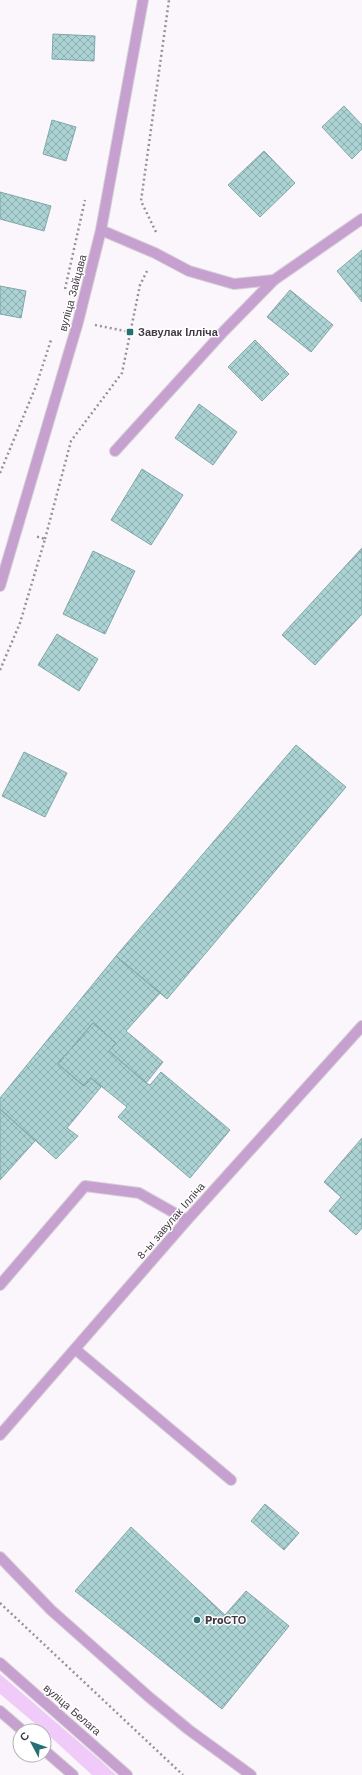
<svg xmlns="http://www.w3.org/2000/svg" width="362" height="1775" font-family="'Work Sans',sans-serif">
  <style>
    .green { fill: #f0cbf9 }
    .building { fill: url(#building-cross-hatch); stroke: #81a7a8 }
    .lines { fill: none; stroke-linecap: round; stroke-linejoin: round }
    .service-casing { stroke: #d6d0d7; stroke-width: 12 }
    .minor-casing { stroke: #d6d0d7; stroke-width: 12 }
    .tertiary-casing { stroke: #d6d0d7; stroke-width: 12 }
    .path { stroke: #979099; stroke-width: 2.5; stroke-dasharray: 2 3; stroke-linecap: butt }
    .service { stroke: #c6a1cf; stroke-width: 10 }
    .minor { stroke: #c6a1cf; stroke-width: 10 }
    .tertiary { stroke: #c6a1cf; stroke-width: 10 }
    .poi-dot { fill: #257072; stroke: #fff; stroke-width: 1.5 }
    .labels { text-anchor: middle; dominant-baseline: central; stroke-width: 3; stroke-linejoin: round; paint-order: stroke }
    .street-label { font-size: 11px; fill: #423944; stroke: #fff }
    .poi-label { font-size: 11px; font-weight: bold; fill: #423944; stroke: #fff; text-anchor: start }
  </style>
  <defs>
    <pattern id="building-cross-hatch" width="8" height="8" patternUnits="userSpaceOnUse"><rect width="8" height="8" fill="#abd3d4"/><path d="M0 0l8 8M0 8l8-8" fill="none" stroke="#8dacae"/></pattern>
  </defs>
  <rect width="100%" height="100%" fill="#fbf6fc"/>
  <path class="green" d="M 0,1674 L 101,1761 L 116,1775 L 92,1775 L 44,1731 L 0,1694 Z"/>
  <path class="building" d="M 53,34 L 95,36 L 94,61 L 52,59 Z
    M 344,106 L 362,125 L 362,149 L 352,159 L 322,127 Z
    M 52,120 L 76,127 L 66,161 L 43,154 Z
    M 264,151 L 295,183 L 260,217 L 228,185 Z
    M 0,192 L 51,206 L 44,231 L 0,219 Z
    M 362,250 L 362,302 L 337,271 Z
    M 0,286 L 26,291 L 21,318 L 0,314 Z
    M 290,290 L 333,325 L 311,352 L 267,317 Z
    M 255,340 L 289,374 L 262,401 L 228,367 Z
    M 199,404 L 237,432 L 213,465 L 175,438 Z
    M 142,469 L 183,495 L 151,545 L 111,520 Z
    M 362,548 L 362,614 L 315,665 L 282,635 Z
    M 93,551 L 135,571 L 105,634 L 63,614 Z
    M 57,634 L 98,659 L 79,691 L 38,665 Z
    M 296,745 L 346,787 L 167,999 L 116,956 Z
    M 24,752 L 67,773 L 45,817 L 2,796 Z
    M 116,956 L 160,993 L 126,1031 L 163,1062 L 146,1083 L 109,1051 L 116,1043 L 93,1023 L 58,1064 L 84,1086 L 91,1078 L 101,1087 L 67,1128 L 78,1136 L 56,1159 L 0,1109 L 0,1098 Z
    M 93,1023 L 116,1043 L 109,1051 L 146,1083 L 150,1085 L 161,1072 L 230,1130 L 190,1178 L 118,1117 L 127,1107 L 91,1078 L 84,1086 L 58,1064 Z
    M 0,1109 L 35,1141 L 0,1180 Z
    M 362,1138 L 362,1228 L 356,1235 L 329,1211 L 341,1197 L 324,1182 Z
    M 265,1504 L 299,1533 L 284,1550 L 251,1521 Z
    M 131,1527 L 225,1615 L 246,1591 L 289,1626 L 222,1709 L 75,1591 Z"/>
  <g class="lines">
    <g class="service-casing">
      <path id="service" d="M 115,451 L 224,331 L 274,280
        M 0,1285 L 85,1186 L 139,1193 L 187,1220
        M 75,1349 L 231,1480
        M 0,1557 L 51,1610 L 149,1697 L 189,1730 L 251,1775"/>
    </g>
    <g class="minor-casing">
      <path id="minor" d="M 101,230 L 155,253 L 189,271 L 234,284 L 274,280 L 362,219
        M 0,1435 L 187,1220 L 362,1026"/>
    </g>
    <g class="tertiary-casing">
      <path id="tertiary" d="M 0,586 L 78,322 L 101,230 L 143,0
        M 0,1663 L 127,1775
        M 0,1711 L 23,1731
        M 44,1750 L 73,1775"/>
    </g>
    <path class="path" d="M 156,232 L 141,201 L 169,0
      M 65,289 L 85,200
      M 95,325 L 130,332
      M 0,473 L 36,386 L 51,340
      M 45,539 L 71,441 L 122,373 L 140,285 L 147,271
      M 0,670 L 20,623 L 45,539 L 35,536
      M 0,1603 L 183,1775"/>
    <use href="#service" class="service"/>
    <use href="#minor" class="minor"/>
    <use href="#tertiary" class="tertiary"/>
  </g>
  <g class="poi-dot">
    <rect x="126" y="328" width="8" height="8" rx="2"/>
    <circle cx="197" cy="1620" r="4"/>
  </g>
  <g class="labels">
    <g class="street-label">
      <text transform="translate(73 293) rotate(-75)">вуліца Зайцава</text>
      <text transform="translate(171 1221) rotate(-49)">8-ы завулак Ілліча</text>
      <text transform="translate(72 1710) rotate(41)">вуліца Белага</text>
    </g>
    <g class="poi-label">
      <text x="138" y="332">Завулак Ілліча</text>
      <text x="205" y="1620">ProСТО</text>
    </g>
  </g>
  <g transform="translate(32 1743) rotate(311)"><circle r="19" fill="#ffffff" stroke="#b3b0b4"/>
  <path d="M0-3L7 15L0 10L-7 15Z" fill="#257072"/>
  <text y="-6" font-size="11" font-weight="bold" text-anchor="middle" fill="#423944">С</text>
  </g>
</svg>
